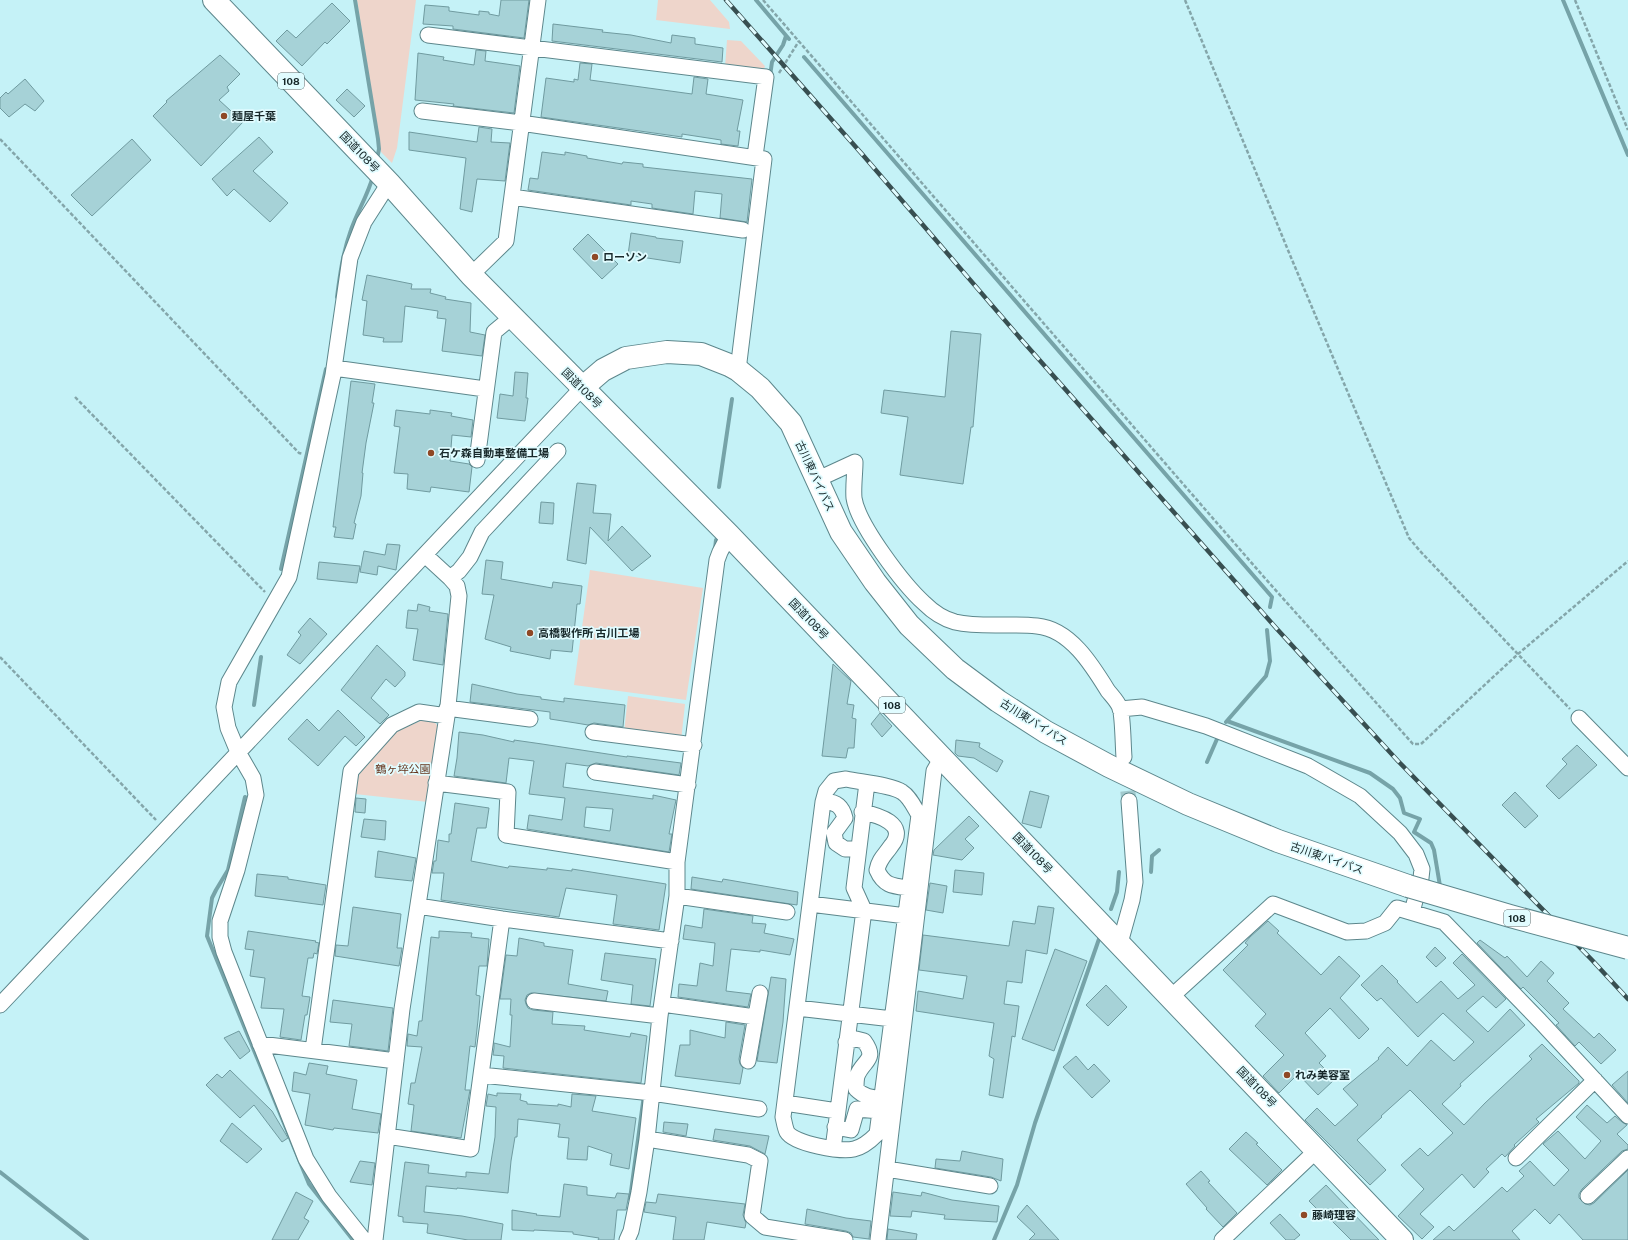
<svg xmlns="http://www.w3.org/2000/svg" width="1628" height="1240" font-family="'Public Sans','Noto Sans JP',sans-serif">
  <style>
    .green { fill: #eed5cb }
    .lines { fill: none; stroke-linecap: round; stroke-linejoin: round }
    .stream { stroke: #76a3a8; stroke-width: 4 }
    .building { fill: #a6d2d7; stroke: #709ba0; fill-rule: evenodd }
    .minor-tunnel { stroke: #a2cace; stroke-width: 15; stroke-dasharray: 15 8; stroke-linecap: butt }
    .minor-casing { stroke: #5d878c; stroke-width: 17 }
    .highway-casing { stroke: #5d878c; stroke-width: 24 }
    .path { stroke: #84a6aa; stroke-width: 2.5; stroke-dasharray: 4 2; stroke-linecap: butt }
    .minor { stroke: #fff; stroke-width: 15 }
    .highway { stroke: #fff; stroke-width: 22 }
    .rail-casing { stroke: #384f51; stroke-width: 4.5 }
    .rail { stroke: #e1fcff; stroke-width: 3; stroke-dasharray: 9; stroke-linecap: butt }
    .highway-bridge-casing { stroke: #5d878c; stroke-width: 24; stroke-linecap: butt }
    .highway-bridge { stroke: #fff; stroke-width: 22 }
    .poi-dot { fill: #8f4825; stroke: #e1fcff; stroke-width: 1.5 }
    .labels { text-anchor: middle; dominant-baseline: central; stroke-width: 3.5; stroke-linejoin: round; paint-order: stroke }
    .shield { fill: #e1fcff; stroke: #54686a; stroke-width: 1 }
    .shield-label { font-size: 10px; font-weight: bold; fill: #17282a }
    .poi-label { font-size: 11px; font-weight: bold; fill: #17282a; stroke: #e1fcff; text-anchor: start }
    .street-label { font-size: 11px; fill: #17282a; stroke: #e1fcff }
    .park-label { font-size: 11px; fill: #65341d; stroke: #e1fcff }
  </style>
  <rect width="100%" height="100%" fill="#c5f2f7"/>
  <path class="green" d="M 357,0 L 416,0 L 397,148 L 392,163 L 381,152 Z
    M 658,0 L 710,0 L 729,22 L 730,29 L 656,20 Z
    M 727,40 L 741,41 L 765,66 L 763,72 L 725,67 Z
    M 590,570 L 703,588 L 686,700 L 574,685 Z
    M 628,696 L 685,704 L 681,741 L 624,733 Z
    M 425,719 L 433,720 L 439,728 L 428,802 L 355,794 L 355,782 L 365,765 L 397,731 Z"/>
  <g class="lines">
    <path class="stream" d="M 355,0 L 378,139 L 379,149 L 377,159
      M 756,0 L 789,39
      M 1563,0 L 1628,155
      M 804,57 L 1272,597 L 1270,607
      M 770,76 L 772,62 L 783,45 L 786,36
      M 337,297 C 340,274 343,252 351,230 C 357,212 368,195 373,176
      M 719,487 L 732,399
      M 715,549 L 716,540
      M 281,569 L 326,369
      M 254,705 L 261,657
      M 1227,721 L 1370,773 L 1393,789 L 1400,798 L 1404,813 L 1420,819 L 1414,832 L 1431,843 L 1434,850 L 1440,886
      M 1226,722 L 1266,676 L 1270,661 L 1267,630
      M 1207,762 L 1217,739
      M 245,797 L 228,870 L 216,890 L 212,898 L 207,936 L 309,1184 L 353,1240
      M 1151,872 L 1152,856 L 1159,850
      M 1111,909 L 1117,892 L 1119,872
      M 0,1172 L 87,1240
      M 630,1199 L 644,1095
      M 994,1240 L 1017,1185 L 1035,1123 L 1099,939"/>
  </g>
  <path class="building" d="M 501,0 L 529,0 L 524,38 L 453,29 L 453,26 L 423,24 L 425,5 L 449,7 L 449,11 L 479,15 L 479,11 L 489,12 L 489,14 L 499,16 Z
    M 332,3 L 350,21 L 327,44 L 325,42 L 302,66 L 276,41 L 287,30 L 296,38 Z
    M 553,24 L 603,30 L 602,32 L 631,35 L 671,43 L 672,35 L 695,38 L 695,44 L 723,48 L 722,62 L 552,41 Z
    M 476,50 L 486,51 L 485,61 L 520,66 L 514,113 L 453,106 L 454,104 L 415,100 L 418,53 L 444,57 L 443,60 L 474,65 Z
    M 220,55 L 240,74 L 227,87 L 229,91 L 219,100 L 243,122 L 201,166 L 153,116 L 167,102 L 166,101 Z
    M 580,63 L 592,64 L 590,80 L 692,94 L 694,77 L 708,79 L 706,94 L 743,100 L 737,131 L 740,131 L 738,146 L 721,144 L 721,140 L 682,134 L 682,137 L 541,117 L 546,78 L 574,82 L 574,79 L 578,80 Z
    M 25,79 L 44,101 L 35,111 L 25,104 L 9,117 L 0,108 L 0,98 L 6,92 L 8,94 Z
    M 347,89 L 365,106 L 354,117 L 336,100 Z
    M 479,127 L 492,129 L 491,142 L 510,143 L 505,181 L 477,179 L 472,212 L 460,209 L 466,158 L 409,150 L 409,132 L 477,142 Z
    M 259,137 L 273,152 L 253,171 L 288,203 L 270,222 L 234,189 L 227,196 L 212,179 Z
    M 132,139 L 151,160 L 92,216 L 71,195 Z
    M 542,152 L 565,155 L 565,152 L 587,156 L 587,158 L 622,164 L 623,162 L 643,164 L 643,167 L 752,179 L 747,222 L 720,218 L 722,194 L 695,191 L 693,214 L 652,208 L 652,204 L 631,201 L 631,205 L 528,190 L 530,178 L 538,179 Z
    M 631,233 L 656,237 L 656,238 L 683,241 L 680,263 L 628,255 Z
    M 588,234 L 618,264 L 602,279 L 573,249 Z
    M 367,275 L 412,284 L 411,289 L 431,289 L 430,293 L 446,297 L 445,299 L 471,303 L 470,332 L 485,335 L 482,356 L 442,351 L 446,319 L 437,318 L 438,311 L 405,306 L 402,342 L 383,342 L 384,338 L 363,335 L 367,301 L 362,300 Z
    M 951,331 L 981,334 L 973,427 L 971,427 L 963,484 L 900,475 L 908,417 L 881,413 L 884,390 L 945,397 Z
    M 515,372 L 528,373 L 526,398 L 528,398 L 525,421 L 497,418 L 500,394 L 513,396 Z
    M 351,381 L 375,384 L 372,403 L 374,403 L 366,443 L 362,473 L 363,473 L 361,496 L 354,523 L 356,524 L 353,539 L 334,537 L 336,527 L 333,527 Z
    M 396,410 L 430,414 L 430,410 L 452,413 L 451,416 L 473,420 L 471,437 L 452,435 L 450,461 L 469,464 L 472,467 L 469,492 L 431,487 L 430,492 L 407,489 L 408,474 L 394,473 L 400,427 L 394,426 Z
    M 577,483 L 596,485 L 593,513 L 611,514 L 608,541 L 622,526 L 651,556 L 632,571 L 590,527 L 586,564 L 567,560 Z
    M 541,502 L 554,503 L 553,524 L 539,523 Z
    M 387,544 L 400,545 L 396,570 L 378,566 L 377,575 L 360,572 L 364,551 L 385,555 Z
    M 486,560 L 503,562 L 501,579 L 552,588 L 553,582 L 582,586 L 580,604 L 577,604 L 572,652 L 551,650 L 550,659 L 510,651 L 511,647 L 485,639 L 494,595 L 482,594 Z
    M 319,562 L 360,566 L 357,583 L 317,579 Z
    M 418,604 L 430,607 L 429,611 L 448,614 L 443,665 L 413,660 L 418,629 L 406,628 L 408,610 L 417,611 Z
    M 310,618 L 327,634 L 300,664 L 287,655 L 301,635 L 298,632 Z
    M 377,645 L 405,672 L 405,676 L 395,687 L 386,679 L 371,698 L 389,715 L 380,724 L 341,690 Z
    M 833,664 L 851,681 L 847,704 L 854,705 L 852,718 L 856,719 L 854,748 L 848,748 L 846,758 L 822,756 Z
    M 472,684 L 517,694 L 541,697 L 541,699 L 564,702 L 564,698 L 625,705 L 623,727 L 594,723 L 588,725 L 576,723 L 550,719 L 550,712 L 470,702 Z
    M 338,710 L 365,737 L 356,746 L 345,736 L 318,766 L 288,739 L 307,719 L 319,731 Z
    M 880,713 L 892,726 L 882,737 L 871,724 Z
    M 459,732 L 483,735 L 514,742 L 514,740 L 542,744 L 627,757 L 627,756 L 681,763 L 679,775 L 596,763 L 588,766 L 566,763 L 563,787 L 653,799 L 653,795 L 676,800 L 669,834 L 672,834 L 669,852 L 527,829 L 529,815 L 562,820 L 565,798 L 529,794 L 534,761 L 509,758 L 506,783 L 454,776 L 457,758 ZM 586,807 L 613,809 L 610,831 L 584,827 Z
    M 956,740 L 980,743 L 979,747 L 1003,761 L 997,772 L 974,758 L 958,756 L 955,753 Z
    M 1577,745 L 1597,765 L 1559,799 L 1546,786 L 1567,764 L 1562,759 Z
    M 1030,791 L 1049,796 L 1041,828 L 1022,823 Z
    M 1515,792 L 1538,816 L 1525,828 L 1502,805 Z
    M 356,798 L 366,799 L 365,813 L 355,812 Z
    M 455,803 L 489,808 L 486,828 L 477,828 L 471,861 L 508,868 L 509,866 L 547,870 L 547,868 L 572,871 L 572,869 L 666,884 L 659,930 L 613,924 L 617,895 L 566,888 L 559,917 L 441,900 L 444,873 L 432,873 L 434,861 L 436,861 L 438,840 L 449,842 L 449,834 L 451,834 Z
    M 969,816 L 979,826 L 965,839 L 974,848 L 962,860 L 933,855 L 934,850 Z
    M 364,819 L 386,821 L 385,840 L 361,837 Z
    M 378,851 L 416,858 L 412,881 L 375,877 Z
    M 955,870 L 984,873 L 982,895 L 953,892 Z
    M 257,874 L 288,877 L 288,879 L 326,885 L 323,905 L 255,896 Z
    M 692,877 L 722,882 L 723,879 L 798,892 L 797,905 L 691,889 Z
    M 930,883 L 947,886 L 943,913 L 926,910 Z
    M 1038,906 L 1054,908 L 1047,954 L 1026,950 L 1022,983 L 1007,981 L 1004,1004 L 1019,1006 L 1015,1037 L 1012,1036 L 1003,1098 L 989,1095 L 994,1059 L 989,1056 L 994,1023 L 916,1011 L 918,991 L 963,999 L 967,976 L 919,970 L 923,935 L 1009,946 L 1013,921 L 1035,924 Z
    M 353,907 L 401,914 L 397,948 L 402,948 L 399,966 L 335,956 L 336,945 L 348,946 Z
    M 704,909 L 753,916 L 752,923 L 766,924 L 764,933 L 794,939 L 790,955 L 760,950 L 760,952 L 731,949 L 726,991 L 751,994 L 748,1007 L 678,997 L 679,984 L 697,986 L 700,963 L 713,966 L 715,943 L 683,939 L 685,925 L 702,928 Z
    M 1268,921 L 1279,931 L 1277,933 L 1321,975 L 1339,956 L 1360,976 L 1340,998 L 1369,1029 L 1359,1039 L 1330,1008 L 1305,1033 L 1326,1056 L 1319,1063 L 1335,1079 L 1318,1095 L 1298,1074 L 1279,1093 L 1263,1076 L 1284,1055 L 1255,1026 L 1266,1014 L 1223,970 L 1248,945 L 1245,943 L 1250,937 Z
    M 248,931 L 316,941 L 315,942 L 319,943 L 317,954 L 314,953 L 313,958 L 308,958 L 302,996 L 310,997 L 307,1015 L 305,1015 L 301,1040 L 280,1037 L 284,1009 L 261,1008 L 265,978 L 250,976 L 254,950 L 245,949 Z
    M 439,931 L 472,933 L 471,937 L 489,939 L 487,966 L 479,966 L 476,995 L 480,996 L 478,1020 L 475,1047 L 470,1046 L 465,1090 L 470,1090 L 461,1138 L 411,1131 L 414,1105 L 408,1104 L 411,1083 L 415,1083 L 422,1047 L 407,1046 L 408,1034 L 417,1036 L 419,1021 L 422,1021 L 431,937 L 439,938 Z
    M 519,938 L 544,943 L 544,946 L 573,950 L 568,984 L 608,991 L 606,1001 L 531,993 L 527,995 L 525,1000 L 526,1004 L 528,1008 L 533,1010 L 553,1012 L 552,1024 L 585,1026 L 584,1030 L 630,1037 L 631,1033 L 647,1036 L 641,1083 L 503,1068 L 504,1056 L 493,1055 L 494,1048 L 494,1043 L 510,1047 L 512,1015 L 510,1015 L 511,999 L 500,999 L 506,955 L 517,956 Z
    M 1480,940 L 1505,958 L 1507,956 L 1527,977 L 1541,961 L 1554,973 L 1547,981 L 1569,1003 L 1563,1009 L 1594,1038 L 1599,1033 L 1616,1050 L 1601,1064 L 1579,1042 L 1575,1046 L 1556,1025 L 1559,1023 L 1523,987 L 1521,989 L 1477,943 Z
    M 1435,947 L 1446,958 L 1436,967 L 1426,957 Z
    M 1055,949 L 1087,961 L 1054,1051 L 1022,1039 Z
    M 605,953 L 656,959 L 650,1006 L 631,1004 L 633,985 L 601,980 Z
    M 1462,954 L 1506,999 L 1496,1008 L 1483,996 L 1466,1011 L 1488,1032 L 1510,1009 L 1525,1025 L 1460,1084 L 1461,1086 L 1442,1104 L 1464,1125 L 1485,1103 L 1532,1059 L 1529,1056 L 1542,1044 L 1579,1081 L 1579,1083 L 1536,1119 L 1539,1122 L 1514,1145 L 1515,1146 L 1505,1157 L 1502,1154 L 1486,1169 L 1489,1172 L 1474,1188 L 1462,1174 L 1420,1214 L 1434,1227 L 1422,1239 L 1398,1216 L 1424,1189 L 1401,1165 L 1420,1148 L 1428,1156 L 1453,1133 L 1410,1090 L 1381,1116 L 1382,1117 L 1357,1140 L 1386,1170 L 1370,1185 L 1305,1120 L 1317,1108 L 1335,1126 L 1358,1105 L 1343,1089 L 1379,1059 L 1378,1058 L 1388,1047 L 1407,1066 L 1431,1040 L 1454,1061 L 1474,1042 L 1443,1013 L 1418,1037 L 1381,998 L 1377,1001 L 1361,985 L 1382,965 L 1398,981 L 1397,982 L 1417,1003 L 1441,981 L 1458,999 L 1475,985 L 1453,963 Z
    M 771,977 L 786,979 L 783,1022 L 777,1063 L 757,1061 Z
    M 1106,985 L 1127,1007 L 1108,1026 L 1086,1005 Z
    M 333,1000 L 393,1008 L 388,1051 L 349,1046 L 352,1024 L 330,1022 Z
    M 726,1022 L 745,1025 L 739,1059 L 740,1064 L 743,1068 L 740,1084 L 675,1076 L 680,1045 L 690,1045 L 690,1030 L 725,1038 Z
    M 239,1031 L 250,1051 L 240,1059 L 224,1038 Z
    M 1076,1056 L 1088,1070 L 1094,1064 L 1110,1081 L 1092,1098 L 1063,1067 Z
    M 309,1063 L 328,1066 L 326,1074 L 357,1080 L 352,1109 L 381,1114 L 378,1133 L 334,1128 L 333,1130 L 305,1125 L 310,1094 L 292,1091 L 294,1072 L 306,1075 Z
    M 230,1070 L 272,1111 L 288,1138 L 282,1142 L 254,1105 L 240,1118 L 206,1085 L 217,1074 L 222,1078 Z
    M 1628,1071 L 1628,1103 L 1612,1085 Z
    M 497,1093 L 521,1094 L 520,1100 L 527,1102 L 527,1104 L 558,1106 L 558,1104 L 571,1107 L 572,1094 L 596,1096 L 592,1111 L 636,1118 L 629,1169 L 610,1165 L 612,1154 L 588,1146 L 587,1160 L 567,1159 L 569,1138 L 558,1137 L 560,1124 L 518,1119 L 517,1137 L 515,1137 L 511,1161 L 508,1193 L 457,1188 L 457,1189 L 426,1186 L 424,1212 L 462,1216 L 503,1224 L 501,1240 L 468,1240 L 427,1233 L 428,1224 L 403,1222 L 403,1217 L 398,1216 L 405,1162 L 429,1165 L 428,1173 L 466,1177 L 466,1172 L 489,1174 L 495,1137 L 496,1107 L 486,1106 L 488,1094 L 497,1096 Z
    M 1587,1105 L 1607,1123 L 1615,1116 L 1622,1122 L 1627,1125 L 1617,1134 L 1628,1145 L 1628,1149 L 1622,1151 L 1582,1189 L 1579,1194 L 1579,1198 L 1585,1204 L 1590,1205 L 1594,1203 L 1628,1170 L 1628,1240 L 1583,1240 L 1559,1214 L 1550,1224 L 1535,1209 L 1512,1231 L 1520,1240 L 1433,1240 L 1449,1226 L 1454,1231 L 1502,1187 L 1507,1192 L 1524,1176 L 1519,1171 L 1530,1161 L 1554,1186 L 1569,1170 L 1543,1144 L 1558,1131 L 1585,1159 L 1601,1141 L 1576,1117 Z
    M 664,1122 L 688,1124 L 686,1136 L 663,1132 Z
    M 232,1123 L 262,1149 L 247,1163 L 220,1141 Z
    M 715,1129 L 769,1136 L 765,1154 L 750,1146 L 713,1140 Z
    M 1246,1132 L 1258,1143 L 1256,1144 L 1282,1170 L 1267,1185 L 1229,1149 Z
    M 962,1151 L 1003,1159 L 1001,1181 L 991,1177 L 935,1168 L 936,1159 L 960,1161 Z
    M 360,1161 L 375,1163 L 372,1185 L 350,1182 Z
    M 1201,1171 L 1210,1181 L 1208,1182 L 1237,1213 L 1223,1227 L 1206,1209 L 1207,1208 L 1186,1184 Z
    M 564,1184 L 587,1187 L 587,1195 L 615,1198 L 617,1193 L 629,1194 L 626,1210 L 617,1210 L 614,1240 L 598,1240 L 599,1238 L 573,1234 L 573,1232 L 534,1230 L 534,1231 L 512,1230 L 512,1210 L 537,1214 L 536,1215 L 560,1217 Z
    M 1326,1185 L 1348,1208 L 1379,1240 L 1351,1240 L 1325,1214 L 1324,1216 L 1309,1201 Z
    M 296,1192 L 313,1201 L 304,1218 L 309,1221 L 298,1240 L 272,1240 Z
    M 893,1192 L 921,1196 L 922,1192 L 952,1200 L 999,1206 L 997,1222 L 944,1219 L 945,1215 L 912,1211 L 911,1217 L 890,1216 Z
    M 658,1194 L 745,1204 L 743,1215 L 746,1223 L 745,1228 L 707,1222 L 704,1240 L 673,1240 L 676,1217 L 644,1212 L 646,1202 L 656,1203 Z
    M 1027,1205 L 1046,1226 L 1059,1240 L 1029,1240 L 1035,1234 L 1017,1217 Z
    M 807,1209 L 846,1218 L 871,1221 L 869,1239 L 853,1237 L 851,1233 L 846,1231 L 805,1224 Z
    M 1280,1214 L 1300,1235 L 1294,1240 L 1286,1240 L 1270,1223 Z
    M 888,1229 L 917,1234 L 916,1240 L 887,1240 Z"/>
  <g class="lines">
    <path class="minor-tunnel" d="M 1125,768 L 1129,801"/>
    <g class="minor-casing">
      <path id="minor" d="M 428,35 L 766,77 L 755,156
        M 422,111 L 521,123 L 764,159 L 738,370
        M 512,197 L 743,230
        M 471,275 L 506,241 L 538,0
        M 334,368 L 485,389
        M 477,460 L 494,332 L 512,317
        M 816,480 L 855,462 C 855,473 853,487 854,498 C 858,525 904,585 924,603 C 932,611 944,619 955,622 C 981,628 1010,623 1037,626 C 1070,629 1092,665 1108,691 C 1112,696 1118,702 1120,708 C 1123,716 1123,746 1124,757
        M 425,555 L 450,578
        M 447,708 L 530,719
        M 1120,709 L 1142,707 L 1206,726 L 1308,766 L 1360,796 L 1400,833 L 1416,854 L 1422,869 L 1421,878 L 1412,912
        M 1579,718 L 1628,768
        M 593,732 L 694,745
        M 595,772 L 688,785
        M 846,779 C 859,782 892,785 902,792 C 910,797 914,807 919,815 L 877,1134 C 870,1141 863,1147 854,1149 C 841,1152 794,1144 787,1132 C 785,1128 784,1121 783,1117 L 823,802 L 826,791 L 834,781 Z
        M 436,783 L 508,792 L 506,835 L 677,862
        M 823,802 C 835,801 842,806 845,818 L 834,833 L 836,843 L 845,849 L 858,849
        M 862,812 C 878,815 909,824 891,846 C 885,855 879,859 877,870 C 884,886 893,886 909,888
        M 677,896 L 787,912
        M 810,904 L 906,916
        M 418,906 L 502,919 L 671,941
        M 1120,943 L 1132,900 L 1135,882 L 1129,801
        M 1171,997 L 1273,904 L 1347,932 L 1366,931 L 1385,923 L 1397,908 L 1444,922 L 1540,1021 L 1628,1116
        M 534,1001 L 660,1016
        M 662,1004 L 755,1017
        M 0,1005 L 582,388
        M 797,1008 L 901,1020
        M 846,1042 L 856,1039 L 864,1041 C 878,1060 863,1060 857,1076 C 856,1080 856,1085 856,1089 C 864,1097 871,1098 882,1098
        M 260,1044 L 396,1061
        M 313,1050 L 351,771 L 392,725 L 419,712 L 447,716
        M 748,1061 L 760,993
        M 481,1075 L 652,1093 L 759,1109
        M 785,1103 L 837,1111
        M 835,1127 L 851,1130 L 857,1109 L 880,1111
        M 387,1136 L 471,1149 L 502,919
        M 647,1139 L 748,1155 L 760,1161 L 752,1216 L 765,1227 L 845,1240
        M 833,1149 L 864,910 L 854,888 L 867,783
        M 1516,1158 L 1595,1080
        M 887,1169 L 990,1186
        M 1588,1196 L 1628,1158
        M 364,1240 L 329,1196 L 306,1159 L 224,952 L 220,937 L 220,921 L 237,870 L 256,795 L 253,778 L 238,752 L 228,728 L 224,707 L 229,682 L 289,577 L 333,375 L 350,258 L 364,222 L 389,183
        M 375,1240 L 402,1009 L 447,716 L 459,596 L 457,586 L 450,578 L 459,571 L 470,557 L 482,532 L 558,451
        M 627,1240 L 631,1231 L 639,1192 L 647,1139 L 660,1016 L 677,896 L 677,862 L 717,560 L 720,552 L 729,535
        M 878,1240 L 934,771 L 942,757
        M 1222,1240 L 1317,1150"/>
    </g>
    <g class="highway-casing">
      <path id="highway" d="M 214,0 L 389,183 L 471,275 L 729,535 L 1402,1240
        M 582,388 L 603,370 L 626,358 L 667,352 L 701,354 L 729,365 L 738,370 L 760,388 L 791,423 L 841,532 L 875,582 L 909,625 L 955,669 L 998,701 L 1046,732 L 1109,766 L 1188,804 L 1278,841 L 1408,886"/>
    </g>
    <path class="path" d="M 763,0 L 1263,576 L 1413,744 L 1421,744 L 1518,654 L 1628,561
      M 1185,0 L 1290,255 L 1409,538 L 1420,551 L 1570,709
      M 1575,0 L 1628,130
      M 779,73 L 799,41
      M 0,139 L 299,453 L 303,454
      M 75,397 L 265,592
      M 0,657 L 156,820"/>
    <use href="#minor" class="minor"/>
    <use href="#highway" class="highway"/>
    <g class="rail-casing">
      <path id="rail" d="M 726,0 L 862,154 L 1020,338 L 1277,629 L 1398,761 L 1592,960 L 1628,999"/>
    </g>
    <use href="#rail" class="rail"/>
    <g class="highway-bridge-casing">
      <path id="highway-bridge" d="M 1408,886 L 1510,916 L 1628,948"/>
    </g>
    <use href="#highway-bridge" class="highway-bridge"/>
  </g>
  <g class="poi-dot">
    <circle cx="224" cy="116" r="4"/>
    <circle cx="595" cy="257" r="4"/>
    <circle cx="431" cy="453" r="4"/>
    <circle cx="530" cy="633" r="4"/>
    <circle cx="1287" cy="1075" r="4"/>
    <circle cx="1304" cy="1215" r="4"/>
  </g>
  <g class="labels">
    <g class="shield">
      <rect x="278" y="73" width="26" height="16" rx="3"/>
      <rect x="879" y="697" width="26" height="16" rx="3"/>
      <rect x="1504" y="910" width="26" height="16" rx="3"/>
    </g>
    <g class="shield-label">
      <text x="291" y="81">108</text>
      <text x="892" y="705">108</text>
      <text x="1517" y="918">108</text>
    </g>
    <g class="poi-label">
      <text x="232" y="116">麺屋千葉</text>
      <text x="603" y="257">ローソン</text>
      <text x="439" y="453">石ケ森自動車整備工場</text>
      <text x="538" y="633">高橋製作所 古川工場</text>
      <text x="1295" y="1075">れみ美容室</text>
      <text x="1312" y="1215">藤崎理容</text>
    </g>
    <g class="street-label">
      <text transform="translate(360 152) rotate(46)">国道108号</text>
      <text transform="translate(582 388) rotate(45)">国道108号</text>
      <text transform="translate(815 476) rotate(65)">古川東バイパス</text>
      <text transform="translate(809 619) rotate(46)">国道108号</text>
      <text transform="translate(1034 722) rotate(32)">古川東バイパス</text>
      <text transform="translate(1033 853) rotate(46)">国道108号</text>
      <text transform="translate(1327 858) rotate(19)">古川東バイパス</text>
      <text transform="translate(1257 1087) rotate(46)">国道108号</text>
    </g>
    <g class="park-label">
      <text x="403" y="769">鶴ヶ埣公園</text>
    </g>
  </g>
</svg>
